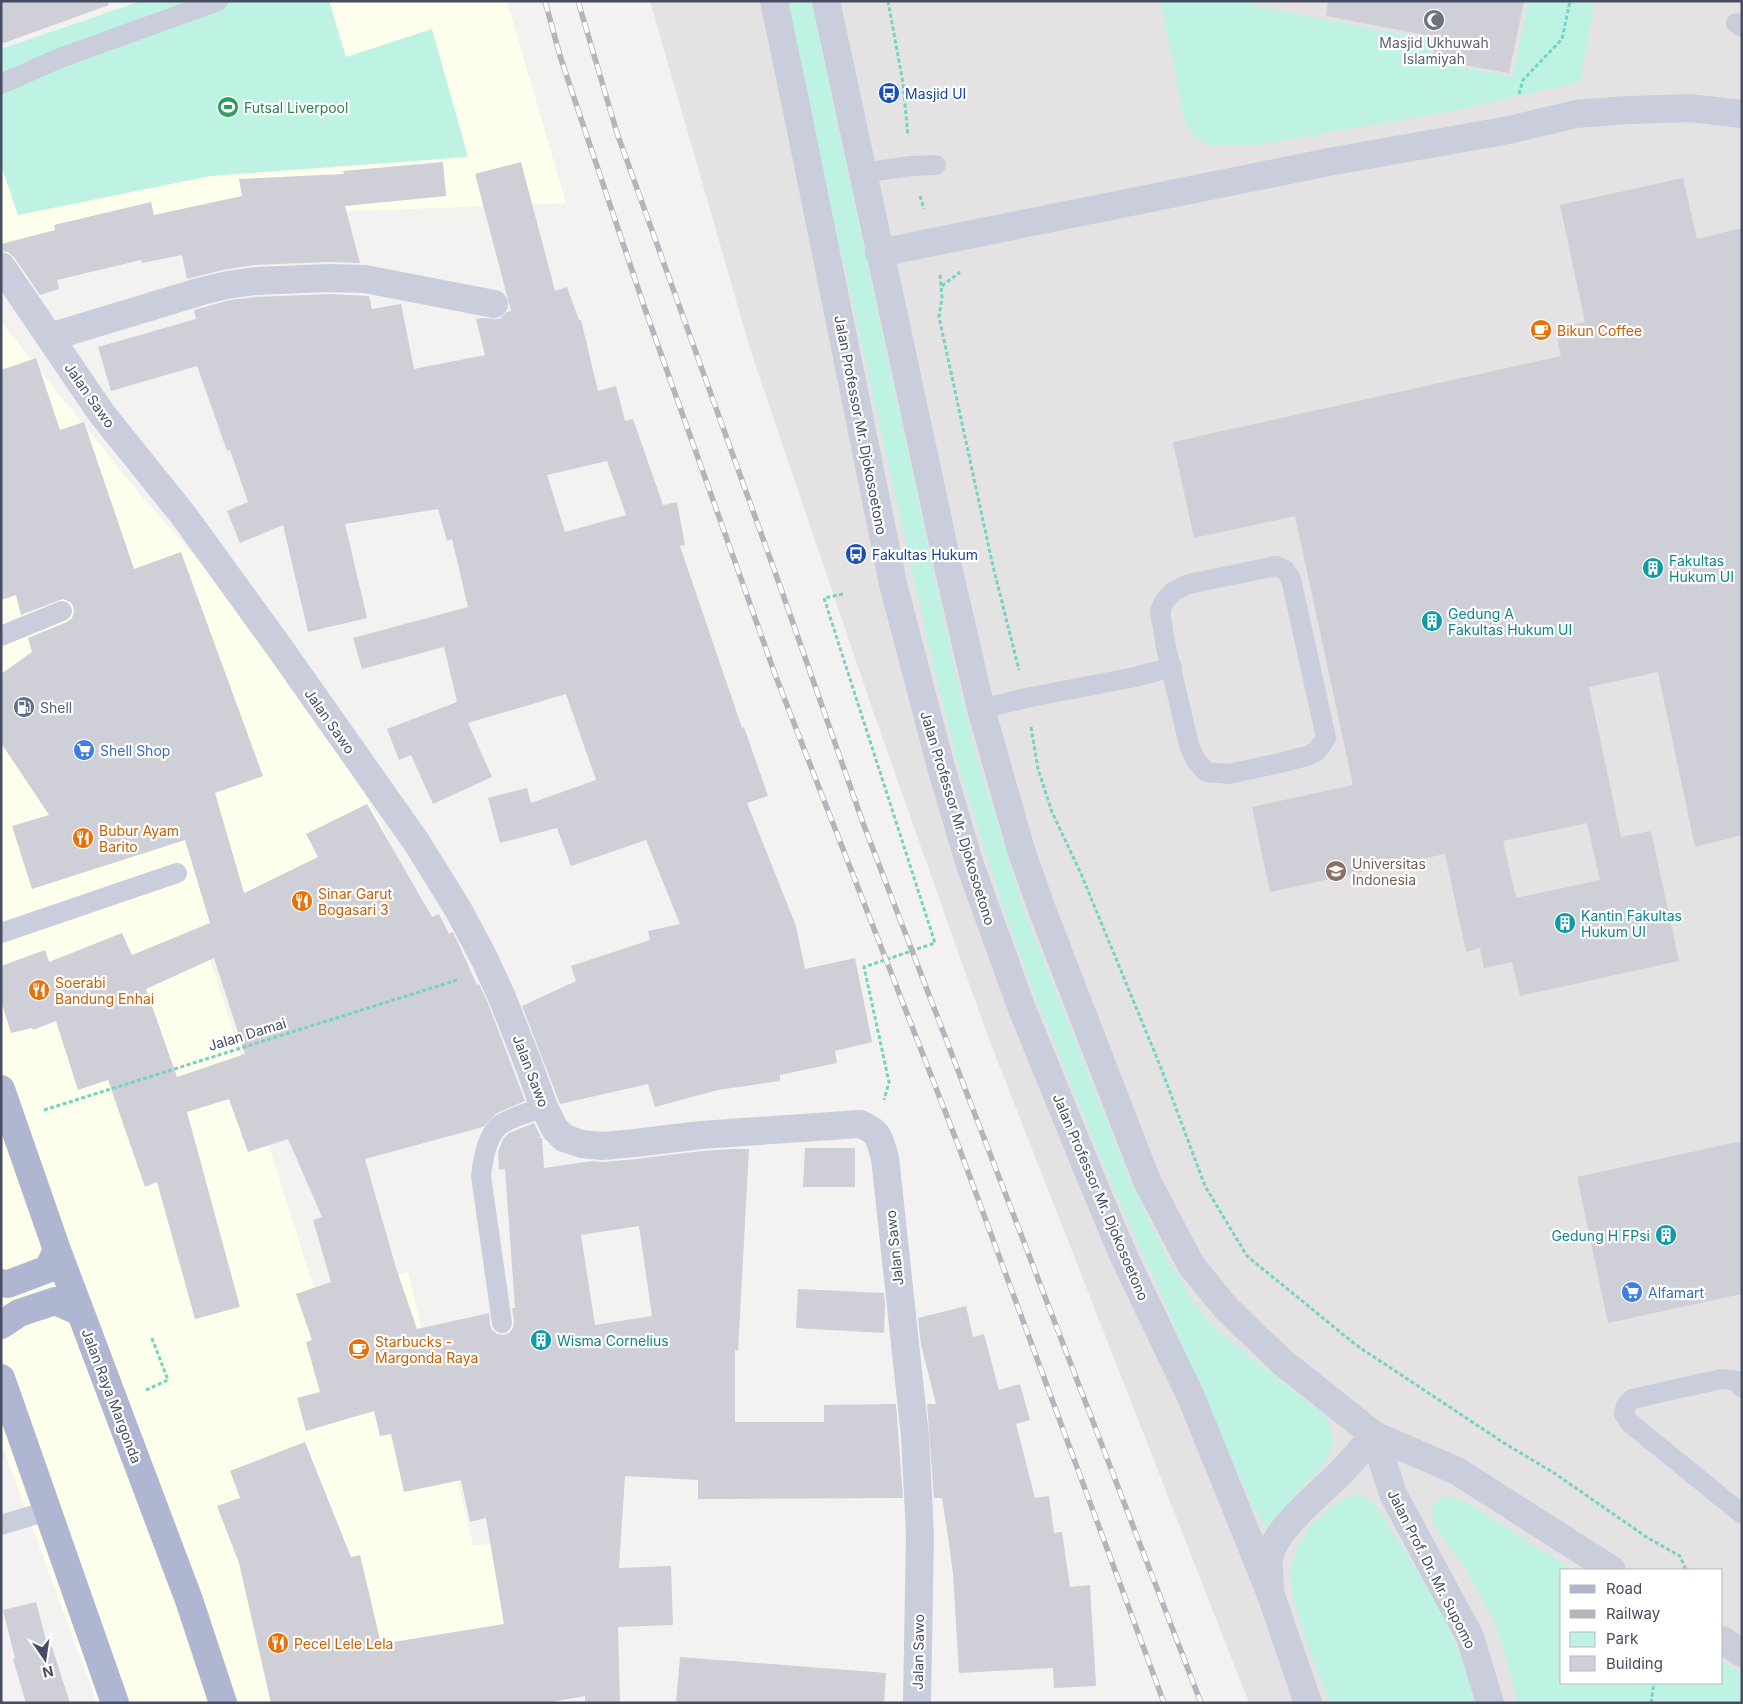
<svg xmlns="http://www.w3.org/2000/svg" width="1743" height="1704" font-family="Inter,sans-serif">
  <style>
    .commercial { fill: #fdfeeb }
    .education { fill: #e5e2e3; fill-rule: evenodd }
    .green { fill: #bef3e3 }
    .building { fill: #cecfd7; fill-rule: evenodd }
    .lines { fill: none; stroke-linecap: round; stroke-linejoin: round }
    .path { stroke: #73d4c2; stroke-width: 3; stroke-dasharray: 4 2.5; stroke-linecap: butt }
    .lane { stroke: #cacedc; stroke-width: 20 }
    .street { stroke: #cacedc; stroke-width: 28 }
    .primary { stroke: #afb6d2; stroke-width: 28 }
    .rail-casing { stroke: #b3b4bc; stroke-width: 5.5 }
    .rail { stroke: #fff; stroke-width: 4; stroke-dasharray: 11; stroke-linecap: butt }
    .labels { text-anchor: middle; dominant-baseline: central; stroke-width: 4.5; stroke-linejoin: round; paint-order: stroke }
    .worship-label { font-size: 14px; fill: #5b616d; stroke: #fff }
    .transit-label { font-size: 14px; fill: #164399; stroke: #fff; text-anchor: start }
    .leisure-label { font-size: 14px; fill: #27864d; stroke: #fff; text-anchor: start }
    .food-label { font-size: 14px; fill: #c56008; stroke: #fff; text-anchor: start }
    .street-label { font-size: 14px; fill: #474d61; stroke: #fff }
    .culture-label { font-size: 14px; fill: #0d838f; stroke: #fff; text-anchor: start }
    .service-label { font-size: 14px; fill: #4e5e75; stroke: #fff; text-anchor: start }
    .shop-label { font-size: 14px; fill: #366cbe; stroke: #fff; text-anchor: start }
    .education-label { font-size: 14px; fill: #785e54; stroke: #fff; text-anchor: start }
  </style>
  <rect width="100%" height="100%" fill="#f4f2f1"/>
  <path class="commercial" d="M 269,1 L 507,1 L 566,203 L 151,219 L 1,256 L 1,85 Z
    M 1,322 L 141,496 L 309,683 L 402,867 L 206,946 L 316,1295 L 408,1272 L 473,1545 L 563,1544 L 569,1703 L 97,1703 L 1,1442 Z"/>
  <path class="education" d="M 650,1 L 1742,1 L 1742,1703 L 1249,1703 L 987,1034 L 872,708 L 751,352 ZM 1562,1570 L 1722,1570 L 1722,1683 L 1562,1683 Z"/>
  <path class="green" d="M 141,1 L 329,1 L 346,57 L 432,29 L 468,157 L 211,176 L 18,215 L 1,165 L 1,49 Z
    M 785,1 L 811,1 L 953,662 L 978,761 L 1026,916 L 1133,1187 L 1167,1257 L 1191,1299 L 1214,1328 L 1327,1417 C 1333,1437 1337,1443 1325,1462 L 1266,1528 L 1251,1504 L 1211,1409 L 1187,1358 L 1166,1306 L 1116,1194 L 1038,1004 L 1008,922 L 958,764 L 933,665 Z
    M 1161,1 L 1256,1 L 1255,6 L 1432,40 L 1428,61 L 1513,77 L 1528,1 L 1595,1 L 1580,82 L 1456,110 L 1251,146 L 1211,146 L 1194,136 L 1184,120 Z
    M 1356,1494 L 1368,1498 L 1380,1512 L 1439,1607 L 1455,1642 L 1469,1681 L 1474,1703 L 1331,1703 L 1309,1651 L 1295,1605 L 1289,1572 L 1297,1549 L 1312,1524 L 1340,1500 Z
    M 1444,1496 L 1464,1501 L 1484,1513 L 1572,1570 L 1562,1570 L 1562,1683 L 1722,1683 L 1722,1661 L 1742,1674 L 1742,1703 L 1518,1703 L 1506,1656 L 1494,1621 L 1464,1566 L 1443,1538 L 1432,1521 L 1431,1506 Z"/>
  <path class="building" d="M 1,1 L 108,1 L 109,5 L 1,44 Z
    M 1328,1 L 1524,1 L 1509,73 L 1432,59 L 1436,37 L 1326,16 Z
    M 443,162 L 446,196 L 345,206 L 360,263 L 329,262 L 254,265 L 223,270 L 187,279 L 182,255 L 142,263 L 141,260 L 57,280 L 59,289 L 40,295 L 14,257 L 8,252 L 1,251 L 1,244 L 55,230 L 54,225 L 151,202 L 154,215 L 242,196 L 239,179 L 344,174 L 343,171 Z
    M 521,162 L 555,291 L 567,287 L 579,320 L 581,320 L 598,391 L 616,386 L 625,421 L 633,419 L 663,505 L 677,502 L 685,545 L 680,546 L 742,728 L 744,727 L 768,796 L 747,803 L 796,926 L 805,969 L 855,958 L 872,1042 L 835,1051 L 837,1063 L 780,1075 L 780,1081 L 718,1090 L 655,1107 L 648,1084 L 560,1104 L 522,1006 L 576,981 L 571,966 L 650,940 L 648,931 L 680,924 L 646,840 L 571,866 L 557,828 L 500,843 L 488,798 L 527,788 L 531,803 L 596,780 L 566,694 L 468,723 L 492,777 L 433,804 L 411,755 L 399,760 L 387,729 L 457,702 L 444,647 L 362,669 L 353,638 L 468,607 L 452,539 L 447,541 L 438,509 L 345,524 L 367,618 L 308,632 L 283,525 L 240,543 L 227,511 L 248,502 L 230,450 L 227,451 L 197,366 L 111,391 L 98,347 L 196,319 L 194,310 L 230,300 L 256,297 L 330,294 L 369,296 L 372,309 L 401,304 L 414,369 L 485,355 L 476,319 L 483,318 L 499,319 L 507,312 L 511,311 L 475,174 ZM 607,461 L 626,515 L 565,532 L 547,475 Z
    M 1683,178 L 1697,239 L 1742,228 L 1742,835 L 1695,847 L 1658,672 L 1589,687 L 1621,837 L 1651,831 L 1679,961 L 1520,996 L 1512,962 L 1484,968 L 1480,948 L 1466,952 L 1445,854 L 1270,892 L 1252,807 L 1353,785 L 1295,516 L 1194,538 L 1173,442 L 1561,356 L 1555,329 L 1585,322 L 1560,205 ZM 1587,823 L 1600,880 L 1516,898 L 1503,841 Z
    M 36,358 L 60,430 L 84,422 L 134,569 L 181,552 L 263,776 L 215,793 L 244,893 L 318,857 L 306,834 L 367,804 L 432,917 L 439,914 L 449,934 L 453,932 L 477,985 L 479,984 L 487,1001 L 513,1069 L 525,1101 L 497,1113 L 483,1127 L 365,1159 L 396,1268 L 417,1329 L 489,1313 L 490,1325 L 492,1330 L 497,1334 L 504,1335 L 509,1333 L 513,1328 L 514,1321 L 512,1308 L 515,1308 L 505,1169 L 499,1170 L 498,1152 L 503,1139 L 509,1133 L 534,1123 L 541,1137 L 538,1138 L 542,1138 L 544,1168 L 592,1161 L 603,1162 L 636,1159 L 702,1151 L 732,1149 L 749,1149 L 738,1351 L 735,1350 L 735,1422 L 824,1422 L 824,1405 L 896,1404 L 903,1498 L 698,1499 L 698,1480 L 625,1476 L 619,1568 L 671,1566 L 673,1625 L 618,1627 L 620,1703 L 585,1703 L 585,1696 L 547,1703 L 271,1703 L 239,1563 L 217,1506 L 240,1498 L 230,1471 L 305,1442 L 351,1557 L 360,1555 L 381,1644 L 504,1624 L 486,1518 L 470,1522 L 461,1480 L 404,1492 L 391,1434 L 380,1436 L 374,1411 L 306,1431 L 297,1398 L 320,1392 L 306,1342 L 312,1340 L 296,1294 L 331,1282 L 313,1220 L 322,1217 L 288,1139 L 248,1152 L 229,1099 L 187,1112 L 240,1307 L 195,1319 L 157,1182 L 145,1187 L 108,1080 L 78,1090 L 56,1021 L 33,1030 L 32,1028 L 11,1033 L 1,1001 L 1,966 L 45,950 L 49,962 L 122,933 L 132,955 L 210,923 L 185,840 L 32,889 L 12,826 L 49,815 L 1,743 L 1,674 L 32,652 L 28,638 L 67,622 L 72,618 L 74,612 L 73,606 L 70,602 L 63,599 L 21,615 L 16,595 L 1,600 L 1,370 ZM 214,958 L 245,1054 L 177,1077 L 146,989 ZM 639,1226 L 652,1316 L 595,1325 L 581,1235 Z
    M 1742,1141 L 1742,1294 L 1608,1323 L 1577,1177 Z
    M 805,1148 L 855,1148 L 855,1187 L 803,1187 Z
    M 798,1289 L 884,1293 L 885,1305 L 884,1333 L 796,1328 Z
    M 966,1306 L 973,1337 L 984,1334 L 999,1390 L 1020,1384 L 1030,1420 L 1016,1424 L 1035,1498 L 1049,1496 L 1054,1533 L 1062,1532 L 1070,1587 L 1090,1585 L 1096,1686 L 1054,1688 L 1053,1668 L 959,1673 L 953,1574 L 949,1543 L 942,1498 L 934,1498 L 927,1404 L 936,1404 L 921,1345 L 918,1318 Z
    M 36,1602 L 48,1648 L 52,1647 L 70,1703 L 26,1703 L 13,1659 L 15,1658 L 3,1610 Z
    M 680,1657 L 886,1673 L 884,1703 L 676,1703 Z"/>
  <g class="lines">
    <path class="path" d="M 888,1 L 903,83 L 908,136
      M 1519,94 L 1523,80 L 1562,39 L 1570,1
      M 920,196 L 924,209
      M 940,275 L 942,297 L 939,317 L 992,562 L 1019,670
      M 942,286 L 960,272
      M 843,594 L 824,598 L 935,943 L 864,967 L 889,1082 L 884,1100
      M 1031,727 L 1038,769 L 1052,812 L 1082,876 L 1161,1068 L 1205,1186 L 1247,1256 L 1356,1345 L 1504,1443 L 1554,1473 L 1648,1538 L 1680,1556 L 1686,1570
      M 44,1110 L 457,980
      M 146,1390 L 168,1380 L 151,1336
      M 1651,1703 L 1654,1683"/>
    <path class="lane" d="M 1736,23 L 1742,27
      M 1,84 L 60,58 L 218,1
      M 862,173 L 911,166 L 936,165
      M 1276,566 L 1285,570 L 1291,579 L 1326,738 L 1317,751 L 1307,756 L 1280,763 L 1228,774 L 1206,772 L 1195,759 L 1189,745 L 1166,647 L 1160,611 L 1165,600 L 1174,591 L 1189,584 Z
      M 1,636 L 62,611
      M 981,709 L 1026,698 L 1135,677 L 1172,667
      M 1,933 L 177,873
      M 502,1323 L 481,1176 C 483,1159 487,1132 503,1123 C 515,1116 531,1112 544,1107
      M 1742,1388 L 1737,1381 L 1721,1379 L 1632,1399 L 1626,1405 L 1624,1414 L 1630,1423 L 1742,1514
      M 1,1525 L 47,1511"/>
    <path class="street" d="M 774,1 L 798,115 L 893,584 L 941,767 L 969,862 L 1022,1009 L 1100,1200 L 1125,1259 L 1192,1399 L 1230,1493 L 1271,1595 L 1308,1703
      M 826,1 L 949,571 L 981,709 L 1021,850 L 1043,912 L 1147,1181 L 1191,1265 L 1226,1308 L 1281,1361 L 1374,1435 L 1457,1471 L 1612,1570
      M 879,253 L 1334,161 L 1509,130 L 1576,114 L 1628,110 L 1690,108 L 1742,114
      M 1,266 L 102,414 L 184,516 L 279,647 L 417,843 L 459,911 L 483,956 L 501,995 L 528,1063 L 544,1107 L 555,1129 L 564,1138 L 582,1144 L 602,1146 L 635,1143 L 701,1135 L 860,1124 C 880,1132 879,1138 885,1158 L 915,1436 L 920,1534 L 917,1703
      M 50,337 L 202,291 L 227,285 L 255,281 L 330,278 L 365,279 L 494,304
      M 1374,1435 L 1393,1494 L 1470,1637 L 1490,1703
      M 1270,1587 C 1270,1578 1268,1568 1269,1559 C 1273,1530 1320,1494 1340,1473 C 1352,1461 1363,1448 1374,1435
      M 1722,1640 L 1742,1653"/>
    <path class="primary" d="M 1,1089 L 57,1250 L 189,1600 L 223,1703
      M 1,1283 L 8,1284 L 48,1269 L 57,1250
      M 1,1325 L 19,1313 L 55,1301 L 80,1312
      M 1,1378 L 115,1703"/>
    <g class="rail-casing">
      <path id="rail" d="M 545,1 L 560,56 L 645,309 L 776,677 L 957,1142 L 1164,1703
        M 578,1 L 617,133 L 780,586 L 863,823 L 1201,1703"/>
    </g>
    <use href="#rail" class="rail"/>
  </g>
  <defs>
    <g id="mosque-disc" transform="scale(1.125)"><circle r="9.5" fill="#6b7280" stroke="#fff"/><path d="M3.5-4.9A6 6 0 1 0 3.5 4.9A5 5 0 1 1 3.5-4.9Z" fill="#fff"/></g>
    <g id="bus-disc" transform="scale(1.125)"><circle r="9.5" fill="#1a4fb4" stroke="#fff"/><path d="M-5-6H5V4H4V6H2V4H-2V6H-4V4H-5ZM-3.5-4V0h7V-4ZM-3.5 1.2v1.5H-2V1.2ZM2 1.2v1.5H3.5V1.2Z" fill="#fff"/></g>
    <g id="stadium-disc" transform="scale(1.125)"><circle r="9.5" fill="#2e9e5b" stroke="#fff"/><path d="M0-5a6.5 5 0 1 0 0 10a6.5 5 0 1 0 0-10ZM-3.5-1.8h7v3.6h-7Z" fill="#fff"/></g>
    <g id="cafe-disc" transform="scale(1.125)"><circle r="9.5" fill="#e8710a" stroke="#fff"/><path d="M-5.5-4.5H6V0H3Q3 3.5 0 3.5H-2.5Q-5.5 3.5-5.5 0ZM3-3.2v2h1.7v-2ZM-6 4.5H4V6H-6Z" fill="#fff"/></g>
    <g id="building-disc" transform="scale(1.125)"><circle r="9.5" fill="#0f9aa8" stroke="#fff"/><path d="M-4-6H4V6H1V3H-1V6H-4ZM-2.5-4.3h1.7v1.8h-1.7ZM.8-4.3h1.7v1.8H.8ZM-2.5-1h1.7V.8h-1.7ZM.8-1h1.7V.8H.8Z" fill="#fff"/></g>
    <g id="fuel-disc" transform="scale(1.125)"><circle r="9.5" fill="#5c6f8a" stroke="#fff"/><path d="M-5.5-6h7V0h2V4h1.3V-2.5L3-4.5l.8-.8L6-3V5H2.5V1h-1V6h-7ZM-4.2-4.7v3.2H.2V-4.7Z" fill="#fff"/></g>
    <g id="supermarket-disc" transform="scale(1.125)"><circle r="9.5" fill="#3f7fe0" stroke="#fff"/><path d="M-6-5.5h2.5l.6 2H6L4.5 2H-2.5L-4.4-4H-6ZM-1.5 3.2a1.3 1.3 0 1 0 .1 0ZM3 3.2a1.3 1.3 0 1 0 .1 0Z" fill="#fff"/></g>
    <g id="restaurant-disc" transform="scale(1.125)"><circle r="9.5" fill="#e8710a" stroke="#fff"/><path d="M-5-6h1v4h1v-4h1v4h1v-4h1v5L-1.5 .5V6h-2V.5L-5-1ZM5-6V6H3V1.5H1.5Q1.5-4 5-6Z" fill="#fff"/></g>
    <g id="university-disc" transform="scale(1.125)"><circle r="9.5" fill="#8d6e63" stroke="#fff"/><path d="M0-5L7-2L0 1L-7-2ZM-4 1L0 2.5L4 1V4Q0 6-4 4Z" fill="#fff"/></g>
  </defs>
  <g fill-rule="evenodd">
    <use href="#mosque-disc" x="1434" y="20"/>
    <use href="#bus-disc" x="889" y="93"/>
    <use href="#stadium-disc" x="228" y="107"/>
    <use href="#cafe-disc" x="1541" y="330"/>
    <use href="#bus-disc" x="856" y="554"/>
    <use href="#building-disc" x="1653" y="568"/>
    <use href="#building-disc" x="1432" y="621"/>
    <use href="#fuel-disc" x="24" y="707"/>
    <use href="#supermarket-disc" x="84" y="750"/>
    <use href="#restaurant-disc" x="83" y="838"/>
    <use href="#university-disc" x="1336" y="871"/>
    <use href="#restaurant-disc" x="302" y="901"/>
    <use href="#building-disc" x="1565" y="923"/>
    <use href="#restaurant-disc" x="39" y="990"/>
    <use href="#building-disc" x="1666" y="1235"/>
    <use href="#supermarket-disc" x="1632" y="1292"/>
    <use href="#building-disc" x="541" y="1340"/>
    <use href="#cafe-disc" x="359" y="1349"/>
    <use href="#restaurant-disc" x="278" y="1643"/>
  </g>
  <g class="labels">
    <g class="worship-label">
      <text x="1434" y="42">Masjid Ukhuwah<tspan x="1434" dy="16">Islamiyah</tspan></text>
    </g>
    <g class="transit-label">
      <text x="905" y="93">Masjid UI</text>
      <text x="872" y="554">Fakultas Hukum</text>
    </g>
    <g class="leisure-label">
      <text x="244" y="107">Futsal Liverpool</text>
    </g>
    <g class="food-label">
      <text x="1557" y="330">Bikun Coffee</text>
      <text x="99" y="830">Bubur Ayam<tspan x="99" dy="16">Barito</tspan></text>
      <text x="318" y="893">Sinar Garut<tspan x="318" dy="16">Bogasari 3</tspan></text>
      <text x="55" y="982">Soerabi<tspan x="55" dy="16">Bandung Enhai</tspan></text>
      <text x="375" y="1341">Starbucks -<tspan x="375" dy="16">Margonda Raya</tspan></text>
      <text x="294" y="1643">Pecel Lele Lela</text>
    </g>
    <g class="street-label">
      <text transform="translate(90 395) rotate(55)">Jalan Sawo</text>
      <text transform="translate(861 425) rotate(79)">Jalan Professor Mr. Djokosoetono</text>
      <text transform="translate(330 721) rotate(55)">Jalan Sawo</text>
      <text transform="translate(958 818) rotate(73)">Jalan Professor Mr. Djokosoetono</text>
      <text transform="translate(247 1034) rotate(-17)">Jalan Damai</text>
      <text transform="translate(531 1071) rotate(69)">Jalan Sawo</text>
      <text transform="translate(1101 1197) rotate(67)">Jalan Professor Mr. Djokosoetono</text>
      <text transform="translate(894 1248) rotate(-96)">Jalan Sawo</text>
      <text transform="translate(112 1396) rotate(69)">Jalan Raya Margonda</text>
      <text transform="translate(1432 1569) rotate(63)">Jalan Prof. Dr. Mr. Supomo</text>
      <text transform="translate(918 1652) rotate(-89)">Jalan Sawo</text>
    </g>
    <g class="culture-label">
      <text x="1669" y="560">Fakultas<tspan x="1669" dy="16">Hukum UI</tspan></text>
      <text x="1448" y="613">Gedung A<tspan x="1448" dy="16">Fakultas Hukum UI</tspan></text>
      <text x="1581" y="915">Kantin Fakultas<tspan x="1581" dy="16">Hukum UI</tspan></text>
      <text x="1650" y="1235" text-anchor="end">Gedung H FPsi</text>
      <text x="557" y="1340">Wisma Cornelius</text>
    </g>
    <g class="service-label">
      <text x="40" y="707">Shell</text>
    </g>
    <g class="shop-label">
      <text x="100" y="750">Shell Shop</text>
      <text x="1648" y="1292">Alfamart</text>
    </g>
    <g class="education-label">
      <text x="1352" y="863">Universitas<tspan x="1352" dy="16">Indonesia</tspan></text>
    </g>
  </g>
  <rect width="1743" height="1704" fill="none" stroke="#474d61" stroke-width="5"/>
  <rect x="1560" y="1569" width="162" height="115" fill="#ffffff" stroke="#b5b8c0"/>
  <rect x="1570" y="1585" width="25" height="8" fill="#afb6d2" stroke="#b5b8c0"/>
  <text x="1606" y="1594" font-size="15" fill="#474d61">Road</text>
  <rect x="1570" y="1610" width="25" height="8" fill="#b3b4bc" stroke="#b5b8c0"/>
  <text x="1606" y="1619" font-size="15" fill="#474d61">Railway</text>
  <rect x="1570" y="1632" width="25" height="15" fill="#bef3e3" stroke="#b5b8c0"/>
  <text x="1606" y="1644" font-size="15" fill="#474d61">Park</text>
  <rect x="1570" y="1656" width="25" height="15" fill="#cecfd7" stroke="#b5b8c0"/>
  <text x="1606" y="1669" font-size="15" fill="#474d61">Building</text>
  <g transform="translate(45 1659) rotate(167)" stroke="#ffffff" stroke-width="4" paint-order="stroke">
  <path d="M0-4L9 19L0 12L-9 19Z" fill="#474d61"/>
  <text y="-8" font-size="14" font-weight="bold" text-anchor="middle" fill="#474d61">N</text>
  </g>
</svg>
